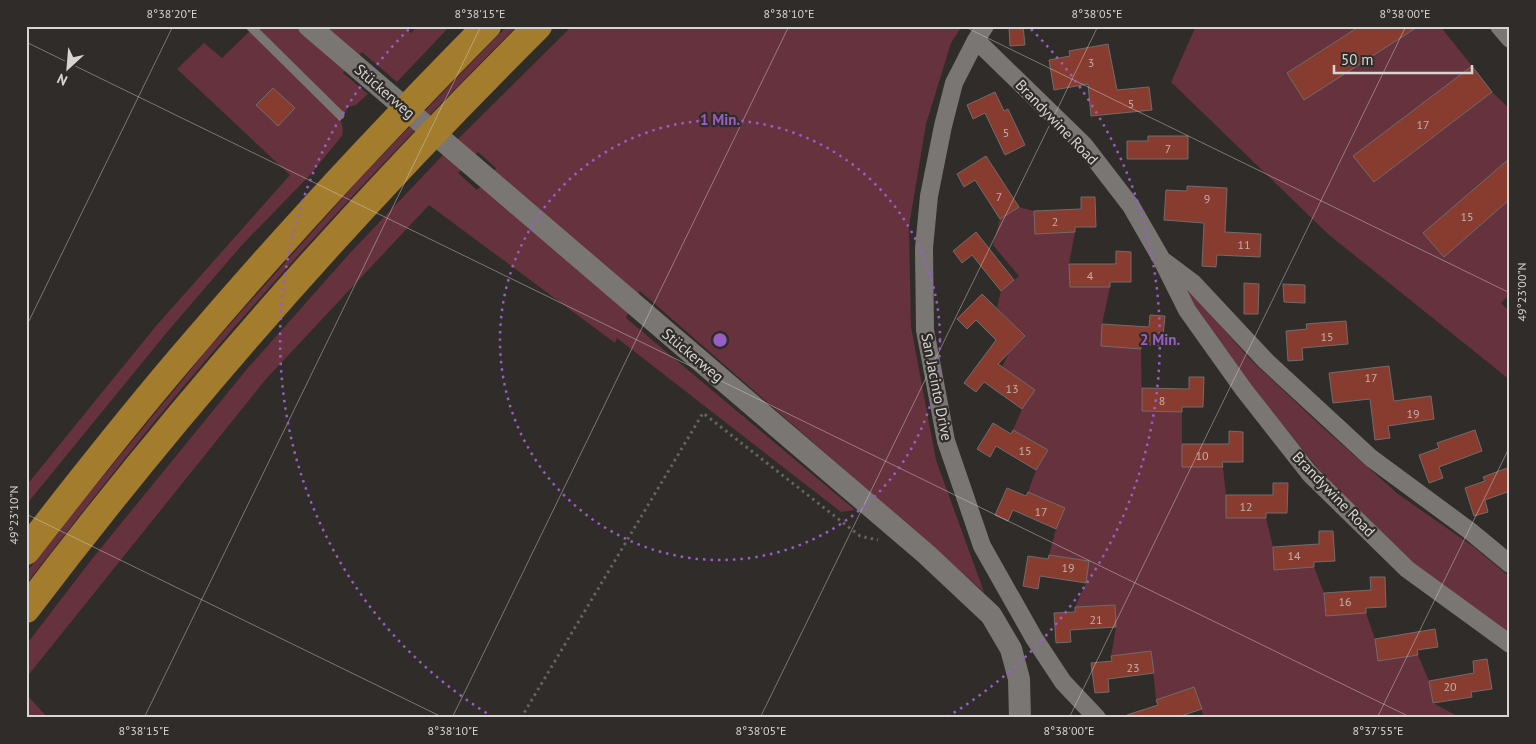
<svg xmlns="http://www.w3.org/2000/svg" width="1536" height="744" font-family="'PT Sans',sans-serif">
  <style>
    .green { fill: #66323e }
    .building { fill: #883c2f; stroke: #716c6b }
    .lines { fill: none; stroke-linecap: round; stroke-linejoin: round }
    .path { stroke: #666461; stroke-width: 3; stroke-dasharray: 2.5 4; stroke-linecap: butt }
    .service { stroke: #7a7673; stroke-width: 9 }
    .minor { stroke: #7a7673; stroke-width: 18 }
    .tertiary { stroke: #7a7673; stroke-width: 22 }
    .motorway { stroke: #a37c2d; stroke-width: 28 }
    .ticks { fill: none; stroke: #d7d5d3; stroke-width: 1; stroke-opacity: 0.45 }
    .ring { fill: none; stroke: #975fc5; stroke-width: 2.5; stroke-dasharray: 2.5 5 }
    .labels { text-anchor: middle; dominant-baseline: central; stroke-width: 4.5; stroke-linejoin: round; paint-order: stroke }
    .number-label { font-size: 12px; fill: #c3afaa }
    .street-label { font-size: 15px; fill: #d7d5d3; stroke: #2f2c29 }
    .centre { fill: #975fc5; stroke: #2f2c29; stroke-width: 2.5 }
    .ring-label { font-size: 15px; text-anchor: middle; font-weight: bold; fill: #975fc5; stroke: #2f2c29; stroke-width: 4.5; stroke-linejoin: round; paint-order: stroke }
    .neatline { fill: none; stroke: #d7d5d3; stroke-width: 2 }
    .ticks-label { font-size: 12px; text-anchor: middle; fill: #d7d5d3 }
  </style>
  <rect width="100%" height="100%" fill="#2f2c29"/>
  <path class="green" d="M 250,26 L 296,26 L 346,69 L 343,73 L 368,94 L 356,105 L 348,107 L 341,120 L 343,130 L 342,136 L 337,142 L 310,175 L 242,245 L 168,331 L 26,505 L 26,486 L 156,326 L 290,175 L 177,69 L 204,43 L 222,58 L 252,29 Z
    M 323,26 L 402,26 L 411,33 L 418,26 L 450,26 L 397,82 L 362,52 L 358,56 Z
    M 507,26 L 517,26 C 391,153 268,283 155,421 C 111,475 69,529 26,584 L 26,573 L 63,525 L 207,350 L 363,175 Z
    M 572,26 L 962,26 L 951,43 L 926,124 L 909,226 L 911,327 L 936,460 L 984,592 L 640,291 L 637,296 L 493,173 L 496,168 L 478,152 L 458,173 L 477,190 L 481,186 L 629,311 L 626,318 L 855,510 L 841,512 L 617,338 L 615,343 L 429,205 L 266,379 L 26,678 L 26,645 L 92,559 L 247,369 L 351,252 L 460,137 Z
    M 1196,26 L 1360,26 L 1287,73 L 1304,100 L 1419,26 L 1440,26 L 1472,66 L 1354,156 L 1374,182 L 1492,92 L 1510,109 L 1510,158 L 1424,233 L 1444,256 L 1510,199 L 1510,294 L 1501,303 L 1510,312 L 1510,380 L 1328,234 L 1171,82 Z
    M 1019,207 L 1034,211 L 1035,234 L 1075,232 L 1069,264 L 1070,287 L 1110,287 L 1102,324 L 1101,346 L 1141,349 L 1142,411 L 1182,412 L 1182,467 L 1223,467 L 1226,495 L 1226,518 L 1266,518 L 1273,547 L 1274,570 L 1314,567 L 1324,593 L 1326,615 L 1366,613 L 1375,639 L 1379,661 L 1418,655 L 1429,681 L 1433,703 L 1461,718 L 1204,718 L 1194,687 L 1156,700 L 1151,651 L 1111,656 L 1116,627 L 1115,605 L 1075,607 L 1086,583 L 1089,561 L 1049,555 L 1056,529 L 1065,508 L 1028,492 L 1036,470 L 1048,450 L 1013,430 L 1022,409 L 1035,390 L 1002,367 L 1009,353 L 1025,336 L 997,308 L 1001,291 L 1019,276 L 993,245 L 1000,219 Z
    M 1186,287 L 1249,358 L 1320,425 L 1398,494 L 1474,547 L 1510,577 L 1510,635 L 1410,560 L 1320,471 L 1253,388 L 1184,290 Z
    M 26,694 L 48,718 L 26,718 Z"/>
  <path class="building" d="M 1009,26 L 1023,26 L 1025,45 L 1010,46 Z
    M 1360,26 L 1419,26 L 1304,100 L 1287,73 Z
    M 1108,44 L 1117,90 L 1149,87 L 1152,110 L 1091,116 L 1088,84 L 1054,90 L 1049,60 L 1070,56 L 1069,51 Z
    M 1472,66 L 1492,92 L 1374,182 L 1353,156 Z
    M 273,88 L 295,108 L 278,126 L 256,105 Z
    M 995,92 L 1004,111 L 1008,109 L 1025,145 L 1005,155 L 985,113 L 973,119 L 967,105 Z
    M 1148,136 L 1188,136 L 1188,159 L 1127,159 L 1127,141 L 1148,141 Z
    M 986,156 L 1019,207 L 1000,219 L 975,180 L 964,187 L 957,174 Z
    M 1510,158 L 1510,199 L 1444,257 L 1423,233 Z
    M 1187,186 L 1227,188 L 1225,232 L 1261,234 L 1260,257 L 1217,255 L 1216,267 L 1202,266 L 1204,223 L 1164,220 L 1166,190 L 1187,191 Z
    M 1081,197 L 1095,197 L 1096,227 L 1075,227 L 1075,232 L 1035,234 L 1034,211 L 1081,209 Z
    M 976,232 L 1014,280 L 1001,291 L 972,255 L 962,263 L 953,251 Z
    M 1116,251 L 1131,252 L 1131,282 L 1110,282 L 1110,287 L 1070,287 L 1069,264 L 1116,264 Z
    M 1244,283 L 1259,284 L 1258,314 L 1244,314 Z
    M 1283,284 L 1305,285 L 1305,303 L 1284,302 Z
    M 982,294 L 1025,336 L 998,364 L 1035,390 L 1022,409 L 984,382 L 976,392 L 964,383 L 996,340 L 976,320 L 967,329 L 957,319 Z
    M 1150,315 L 1165,316 L 1162,346 L 1141,344 L 1141,349 L 1101,346 L 1102,324 L 1149,327 Z
    M 1346,321 L 1348,344 L 1302,348 L 1303,360 L 1288,361 L 1286,331 L 1307,329 L 1306,324 Z
    M 1389,366 L 1394,401 L 1431,396 L 1434,419 L 1388,426 L 1390,438 L 1375,440 L 1370,399 L 1333,403 L 1329,373 Z
    M 1189,377 L 1204,377 L 1203,407 L 1182,407 L 1182,412 L 1142,411 L 1142,388 L 1189,389 Z
    M 993,423 L 1011,434 L 1013,430 L 1048,450 L 1036,470 L 996,446 L 990,457 L 977,449 Z
    M 1475,430 L 1482,451 L 1439,467 L 1443,478 L 1429,483 L 1419,455 L 1439,448 L 1437,443 Z
    M 1229,431 L 1243,432 L 1243,462 L 1222,462 L 1223,467 L 1182,467 L 1182,444 L 1229,444 Z
    M 1510,467 L 1510,491 L 1485,500 L 1488,512 L 1474,516 L 1465,488 L 1485,481 L 1483,477 Z
    M 1273,483 L 1288,483 L 1287,513 L 1266,513 L 1266,518 L 1226,518 L 1226,495 L 1273,495 Z
    M 1007,488 L 1026,496 L 1028,492 L 1065,508 L 1056,529 L 1013,510 L 1008,521 L 995,515 Z
    M 1319,531 L 1333,531 L 1335,561 L 1314,562 L 1314,567 L 1274,570 L 1273,547 L 1319,544 Z
    M 1049,555 L 1089,561 L 1086,583 L 1040,576 L 1038,589 L 1023,586 L 1028,556 L 1048,559 Z
    M 1370,577 L 1385,577 L 1386,607 L 1366,608 L 1366,613 L 1326,616 L 1324,593 L 1371,590 Z
    M 1115,605 L 1116,627 L 1070,630 L 1071,642 L 1056,643 L 1054,613 L 1075,612 L 1075,607 Z
    M 1435,629 L 1438,647 L 1417,650 L 1418,655 L 1378,661 L 1375,639 Z
    M 1151,651 L 1154,673 L 1108,679 L 1109,692 L 1095,693 L 1091,663 L 1112,661 L 1111,656 Z
    M 1487,659 L 1492,689 L 1471,692 L 1472,697 L 1433,703 L 1429,681 L 1474,673 L 1473,661 Z
    M 1194,687 L 1202,709 L 1175,718 L 1127,718 L 1127,715 L 1158,705 L 1156,700 Z"/>
  <g class="lines">
    <path class="path" d="M 521,718 L 703,413 L 860,536 L 878,540"/>
    <path class="service" d="M 250,26 L 340,115"/>
    <path class="minor" d="M 985,26 L 976,40 L 954,83 L 943,126 L 929,196 L 924,248 L 925,330 L 946,441 L 982,546 L 1034,638 L 1063,682 L 1097,718
      M 1499,26 L 1510,39
      M 976,40 L 1084,145 L 1131,206 L 1162,260 L 1187,310 L 1244,390 L 1310,474 L 1407,569 L 1510,644
      M 1165,262 L 1193,283 L 1266,361 L 1371,458 L 1470,531 L 1510,564"/>
    <path class="tertiary" d="M 309,26 L 926,554 L 991,615 L 1011,649 L 1019,679 L 1020,718"/>
    <path class="motorway" d="M 26,551 C 81,480 136,410 195,342 C 288,233 386,128 487,26
      M 26,609 C 183,402 354,209 538,26"/>
  </g>
  <path class="ticks" d="M 963,26 L 1510,293M 26,42 L 1412,718M 26,327 L 173,26M 26,514 L 444,718M 144,718 L 481,26M 452,718 L 789,26M 760,718 L 1098,26M 1069,718 L 1406,26M 1377,718 L 1510,446"/>
  <g class="ring">
    <circle cx="720" cy="340" r="220"/>
    <path d="M493 717A440 440 0 0 1 409 29M1031 29A440 440 0 0 1 947 717"/>
  </g>
  <g class="labels">
    <g class="number-label">
      <text x="1091" y="62">3</text>
      <text x="1131" y="103">5</text>
      <text x="1423" y="124">17</text>
      <text x="1006" y="132">5</text>
      <text x="1168" y="148">7</text>
      <text x="999" y="196">7</text>
      <text x="1207" y="198">9</text>
      <text x="1467" y="216">15</text>
      <text x="1055" y="221">2</text>
      <text x="1244" y="244">11</text>
      <text x="1090" y="275">4</text>
      <text x="1327" y="336">15</text>
      <text x="1371" y="377">17</text>
      <text x="1012" y="388">13</text>
      <text x="1162" y="400">8</text>
      <text x="1413" y="413">19</text>
      <text x="1025" y="450">15</text>
      <text x="1202" y="455">10</text>
      <text x="1246" y="506">12</text>
      <text x="1041" y="511">17</text>
      <text x="1294" y="555">14</text>
      <text x="1068" y="567">19</text>
      <text x="1345" y="601">16</text>
      <text x="1096" y="619">21</text>
      <text x="1133" y="667">23</text>
      <text x="1450" y="686">20</text>
    </g>
    <g class="street-label">
      <text transform="translate(385 91) rotate(41)">Stückerweg</text>
      <text transform="translate(1057 122) rotate(46)">Brandywine Road</text>
      <text transform="translate(693 355) rotate(40)">Stückerweg</text>
      <text transform="translate(937 387) rotate(79)">San Jacinto Drive</text>
      <text transform="translate(1334 494) rotate(46)">Brandywine Road</text>
    </g>
  </g>
  <circle cx="720" cy="340" r="8" class="centre"/>
  <g class="ring-label">
    <text x="720" y="125">1 Min.</text>
    <text x="1160" y="345">2 Min.</text>
  </g>
  <rect width="1536" height="744" fill="none" stroke="#2f2c29" stroke-width="55"/>
  <g transform="translate(68 68) rotate(206)" stroke="#2f2c29" stroke-width="4" paint-order="stroke">
  <path d="M0-4L9 19L0 12L-9 19Z" fill="#d7d5d3"/>
  <text y="-8" font-size="14" font-weight="bold" text-anchor="middle" fill="#d7d5d3">N</text>
  </g>
  <path d="M1334 65v8h138v-8" fill="none" stroke="#d7d5d3" stroke-width="2.5"/>
  <text x="1341" y="65" font-size="15" fill="#d7d5d3" stroke="#2f2c29" stroke-width="4" paint-order="stroke">50 m</text>
  <rect x="28" y="28" width="1480" height="688" class="neatline"/>
  <g class="ticks-label">
    <text x="172" y="18">8°38'20"E</text>
    <text x="480" y="18">8°38'15"E</text>
    <text x="789" y="18">8°38'10"E</text>
    <text x="1097" y="18">8°38'05"E</text>
    <text x="1405" y="18">8°38'00"E</text>
    <text transform="translate(1522 292) rotate(-90)" y="4">49°23'00"N</text>
    <text transform="translate(14 515) rotate(-90)" y="4">49°23'10"N</text>
    <text x="144" y="735">8°38'15"E</text>
    <text x="453" y="735">8°38'10"E</text>
    <text x="761" y="735">8°38'05"E</text>
    <text x="1069" y="735">8°38'00"E</text>
    <text x="1378" y="735">8°37'55"E</text>
  </g>
</svg>
